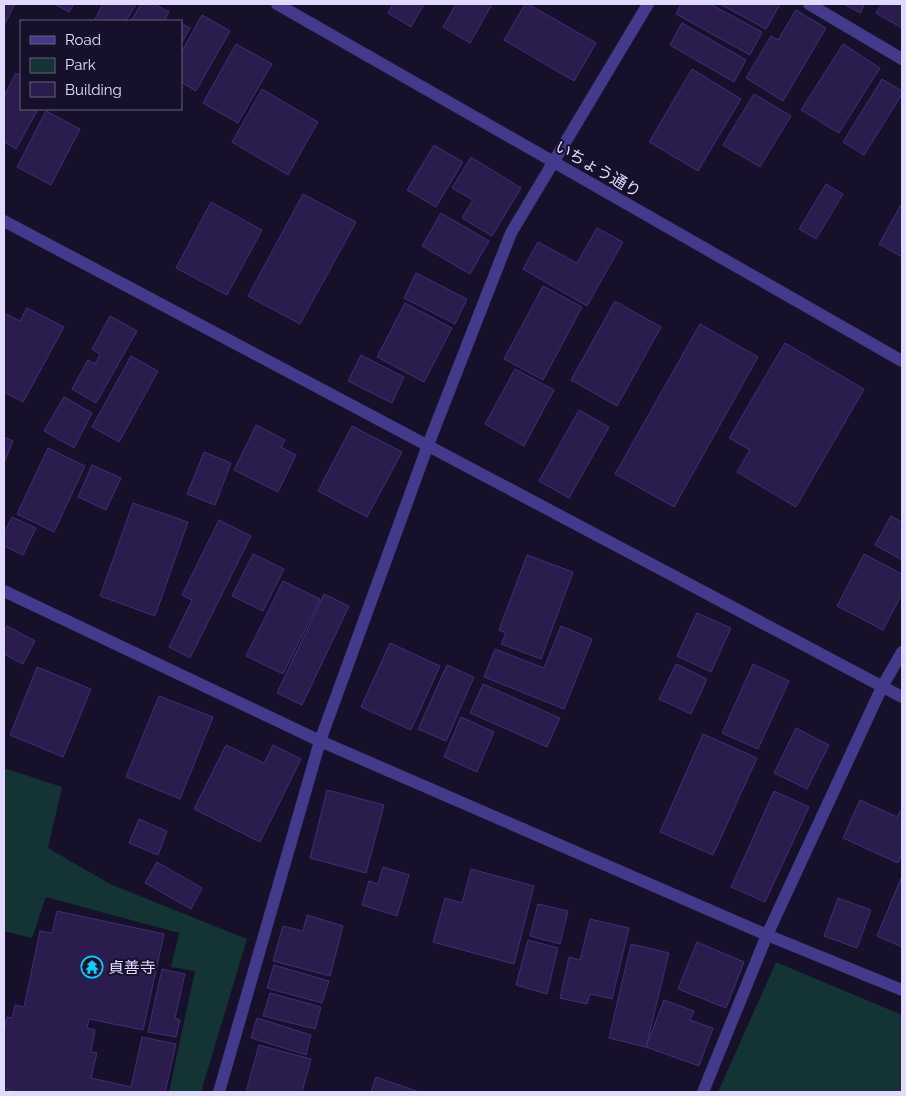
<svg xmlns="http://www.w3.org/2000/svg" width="906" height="1096" font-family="Raleway,'Noto Sans JP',sans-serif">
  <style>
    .green { fill: #133335 }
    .building { fill: #2a1c4c; stroke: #432d79 }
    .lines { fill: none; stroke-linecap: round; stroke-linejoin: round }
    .minor { stroke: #443a8b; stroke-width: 12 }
    .labels { text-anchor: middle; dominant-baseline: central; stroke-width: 4; stroke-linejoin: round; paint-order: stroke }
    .street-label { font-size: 16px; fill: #e1daff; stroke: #17102b }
    .poi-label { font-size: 16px; fill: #e1daff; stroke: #17102b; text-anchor: start }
  </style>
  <rect width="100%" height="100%" fill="#17102b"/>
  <path class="green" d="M 4,768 L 62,787 L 48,848 L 110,884 L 247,939 L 201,1092 L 169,1092 L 195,971 L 171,967 L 179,933 L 46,897 L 32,938 L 4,931 Z
    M 776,962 L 902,1015 L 902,1092 L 718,1092 Z"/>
  <path class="building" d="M 4,4 L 15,4 L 4,25 Z
    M 54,4 L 74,4 L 69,12 Z
    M 103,4 L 136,4 L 126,21 L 94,21 Z
    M 141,4 L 154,4 L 169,12 L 164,21 L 131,21 Z
    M 393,4 L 424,4 L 411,27 L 388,13 Z
    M 456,4 L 492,4 L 470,43 L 443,27 Z
    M 525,4 L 528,4 L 596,43 L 574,81 L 504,40 Z
    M 681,4 L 710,4 L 762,32 L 750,55 L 676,14 Z
    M 720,4 L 780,4 L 766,29 Z
    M 844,4 L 865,4 L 860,13 Z
    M 882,4 L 902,4 L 902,28 L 876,13 Z
    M 796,10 L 826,28 L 783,101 L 746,78 L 771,36 L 778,40 Z
    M 202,15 L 230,31 L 196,91 L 181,82 L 181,53 Z
    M 181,23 L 190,28 L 181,44 Z
    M 682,23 L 746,60 L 734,82 L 670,45 Z
    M 236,44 L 272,64 L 238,123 L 203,103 Z
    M 843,44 L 880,68 L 839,133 L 801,110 Z
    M 692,69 L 741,99 L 698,171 L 649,142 Z
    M 16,73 L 21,76 L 21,109 L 38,109 L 16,149 L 4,142 L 4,96 Z
    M 882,79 L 902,91 L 902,94 L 864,155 L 843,142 Z
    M 262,89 L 318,122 L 288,175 L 232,142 Z
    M 754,94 L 791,116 L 760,167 L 723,145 Z
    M 46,111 L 80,129 L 51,185 L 17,167 Z
    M 434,145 L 463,162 L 436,207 L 407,190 Z
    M 471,157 L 521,188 L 492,236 L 462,218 L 473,200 L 452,188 Z
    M 826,184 L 843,194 L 816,239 L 799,229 Z
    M 303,194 L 356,222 L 300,324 L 248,296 Z
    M 211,202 L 262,230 L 227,295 L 176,268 Z
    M 902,203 L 902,257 L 879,244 Z
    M 441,213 L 489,241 L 470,274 L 422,246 Z
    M 597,228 L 623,242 L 587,306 L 523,269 L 538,242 L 577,263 Z
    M 416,273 L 467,299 L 455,324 L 404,298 Z
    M 543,286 L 582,307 L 543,380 L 504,359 Z
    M 615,301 L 661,327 L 617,406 L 571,380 Z
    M 405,303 L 452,328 L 424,382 L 377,357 Z
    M 27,308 L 64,327 L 23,402 L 4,392 L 4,313 L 20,321 Z
    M 110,316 L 137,331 L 96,403 L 72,389 L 88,360 L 95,364 L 100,354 L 92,349 Z
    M 700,324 L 758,357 L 674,507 L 615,474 Z
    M 785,343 L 864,389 L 796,507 L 737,472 L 750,450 L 729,438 Z
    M 361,355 L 404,377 L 392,403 L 348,381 Z
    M 131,356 L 158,371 L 119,442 L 92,427 Z
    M 515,369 L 554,390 L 524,446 L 485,424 Z
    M 64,397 L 92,413 L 74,448 L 44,431 Z
    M 579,410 L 609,427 L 569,498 L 539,481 Z
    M 256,425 L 285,440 L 281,447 L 296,455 L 278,492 L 234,470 Z
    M 352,426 L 402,452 L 367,517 L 318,491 Z
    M 4,437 L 13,441 L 4,463 Z
    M 48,448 L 85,466 L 54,532 L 17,514 Z
    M 204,452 L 231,463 L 215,505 L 187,494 Z
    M 92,465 L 121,478 L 106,510 L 78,497 Z
    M 133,503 L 188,522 L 155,616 L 100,596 Z
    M 891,516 L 902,522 L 902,560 L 875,545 Z
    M 12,517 L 36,528 L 23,555 L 4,546 L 4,533 Z
    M 219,520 L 251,536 L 190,658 L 169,647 L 192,600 L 182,595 Z
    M 253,554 L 284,569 L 263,611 L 232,596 Z
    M 864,554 L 902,574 L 902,594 L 883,630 L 837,606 Z
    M 527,555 L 573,572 L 541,659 L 501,644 L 506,633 L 499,630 Z
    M 283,581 L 320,599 L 283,674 L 246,656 Z
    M 324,594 L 349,606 L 302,705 L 277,693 Z
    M 697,613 L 731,628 L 711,672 L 677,656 Z
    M 7,626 L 35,641 L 23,664 L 4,654 L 4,632 Z
    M 561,626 L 592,639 L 564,709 L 484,677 L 495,649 L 544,668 Z
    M 390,643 L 440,666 L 411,730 L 361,707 Z
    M 676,664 L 707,679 L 691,714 L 659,699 Z
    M 753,664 L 789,681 L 758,749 L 722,733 Z
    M 447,665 L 474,677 L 446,741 L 418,729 Z
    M 37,667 L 91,689 L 63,757 L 10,735 Z
    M 483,684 L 560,718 L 547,747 L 470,713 Z
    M 159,696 L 213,717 L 180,799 L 126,777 Z
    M 461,717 L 494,732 L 477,772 L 444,757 Z
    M 796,728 L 829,745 L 807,789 L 774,773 Z
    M 703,734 L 757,758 L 713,855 L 660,832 Z
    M 226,745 L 264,763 L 273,745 L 301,759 L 260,842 L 194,809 Z
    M 327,790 L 384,805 L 366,873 L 310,858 Z
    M 774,791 L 809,807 L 765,902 L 731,887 Z
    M 860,800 L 897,817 L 900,811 L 902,812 L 902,854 L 898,863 L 843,838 Z
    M 139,819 L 167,831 L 158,855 L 129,843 Z
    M 157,862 L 202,888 L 191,909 L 145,883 Z
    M 383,867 L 409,875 L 397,916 L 362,905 L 369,881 L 378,884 Z
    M 471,869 L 534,886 L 514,964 L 433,942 L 445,898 L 462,903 Z
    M 902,876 L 902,947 L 877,936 Z
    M 838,898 L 871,910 L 857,948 L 824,936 Z
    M 538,904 L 568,911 L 560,944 L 530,936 Z
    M 57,911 L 164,934 L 143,1030 L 89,1019 L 87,1028 L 95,1030 L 91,1052 L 97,1053 L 91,1078 L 131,1087 L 142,1037 L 176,1044 L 165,1092 L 17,1092 L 4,1089 L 4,1031 L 7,1017 L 12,1018 L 15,1005 L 24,1007 L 40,931 L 52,933 Z
    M 307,915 L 343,926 L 330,976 L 273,961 L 283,926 L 303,931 Z
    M 590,919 L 629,928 L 612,999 L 590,994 L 587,1004 L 560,998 L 569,957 L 580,960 Z
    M 528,940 L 558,948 L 547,994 L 516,985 Z
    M 697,942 L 744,962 L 726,1008 L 678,989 Z
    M 631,944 L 669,953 L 646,1047 L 609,1038 Z
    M 274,965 L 329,981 L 322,1003 L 267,988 Z
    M 162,969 L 185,974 L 175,1018 L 180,1020 L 176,1037 L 148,1032 Z
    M 270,993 L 321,1007 L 315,1029 L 263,1016 Z
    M 664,1000 L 694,1011 L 690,1020 L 713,1028 L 699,1066 L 646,1047 Z
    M 257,1018 L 311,1035 L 306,1055 L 251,1038 Z
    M 259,1045 L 311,1059 L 302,1092 L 246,1092 Z
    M 376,1077 L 419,1092 L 371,1092 Z"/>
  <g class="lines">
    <path class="minor" d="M 277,4 L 902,361
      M 809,4 L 902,59
      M 4,221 L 902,697
      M 4,591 L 320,741 L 767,935 L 902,990
      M 219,1092 L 320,741 L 428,445 L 511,233 L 648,4
      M 703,1092 L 767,935 L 882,687 L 902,652"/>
  </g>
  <defs>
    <g id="temple-ring" transform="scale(1.125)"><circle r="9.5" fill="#17102b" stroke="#06d1ff" stroke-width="1.5"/><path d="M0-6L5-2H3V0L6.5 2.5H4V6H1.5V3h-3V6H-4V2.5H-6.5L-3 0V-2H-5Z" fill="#06d1ff"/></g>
  </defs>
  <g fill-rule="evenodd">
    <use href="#temple-ring" x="92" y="967"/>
  </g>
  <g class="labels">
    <g class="street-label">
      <text transform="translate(598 169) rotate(30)">いちょう通り</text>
    </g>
    <g class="poi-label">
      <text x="108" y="967">貞善寺</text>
    </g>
  </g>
  <rect width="906" height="1096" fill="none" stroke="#e1daff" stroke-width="10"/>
  <rect x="20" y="20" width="162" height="90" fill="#17102b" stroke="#686180"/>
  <rect x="30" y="36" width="25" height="8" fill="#443a8b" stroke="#686180"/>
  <text x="65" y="45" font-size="15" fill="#e1daff">Road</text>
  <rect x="30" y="58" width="25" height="15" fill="#133335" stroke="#686180"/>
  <text x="65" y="70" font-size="15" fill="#e1daff">Park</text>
  <rect x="30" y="82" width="25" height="15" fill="#2a1c4c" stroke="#686180"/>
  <text x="65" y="95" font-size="15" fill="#e1daff">Building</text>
</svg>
